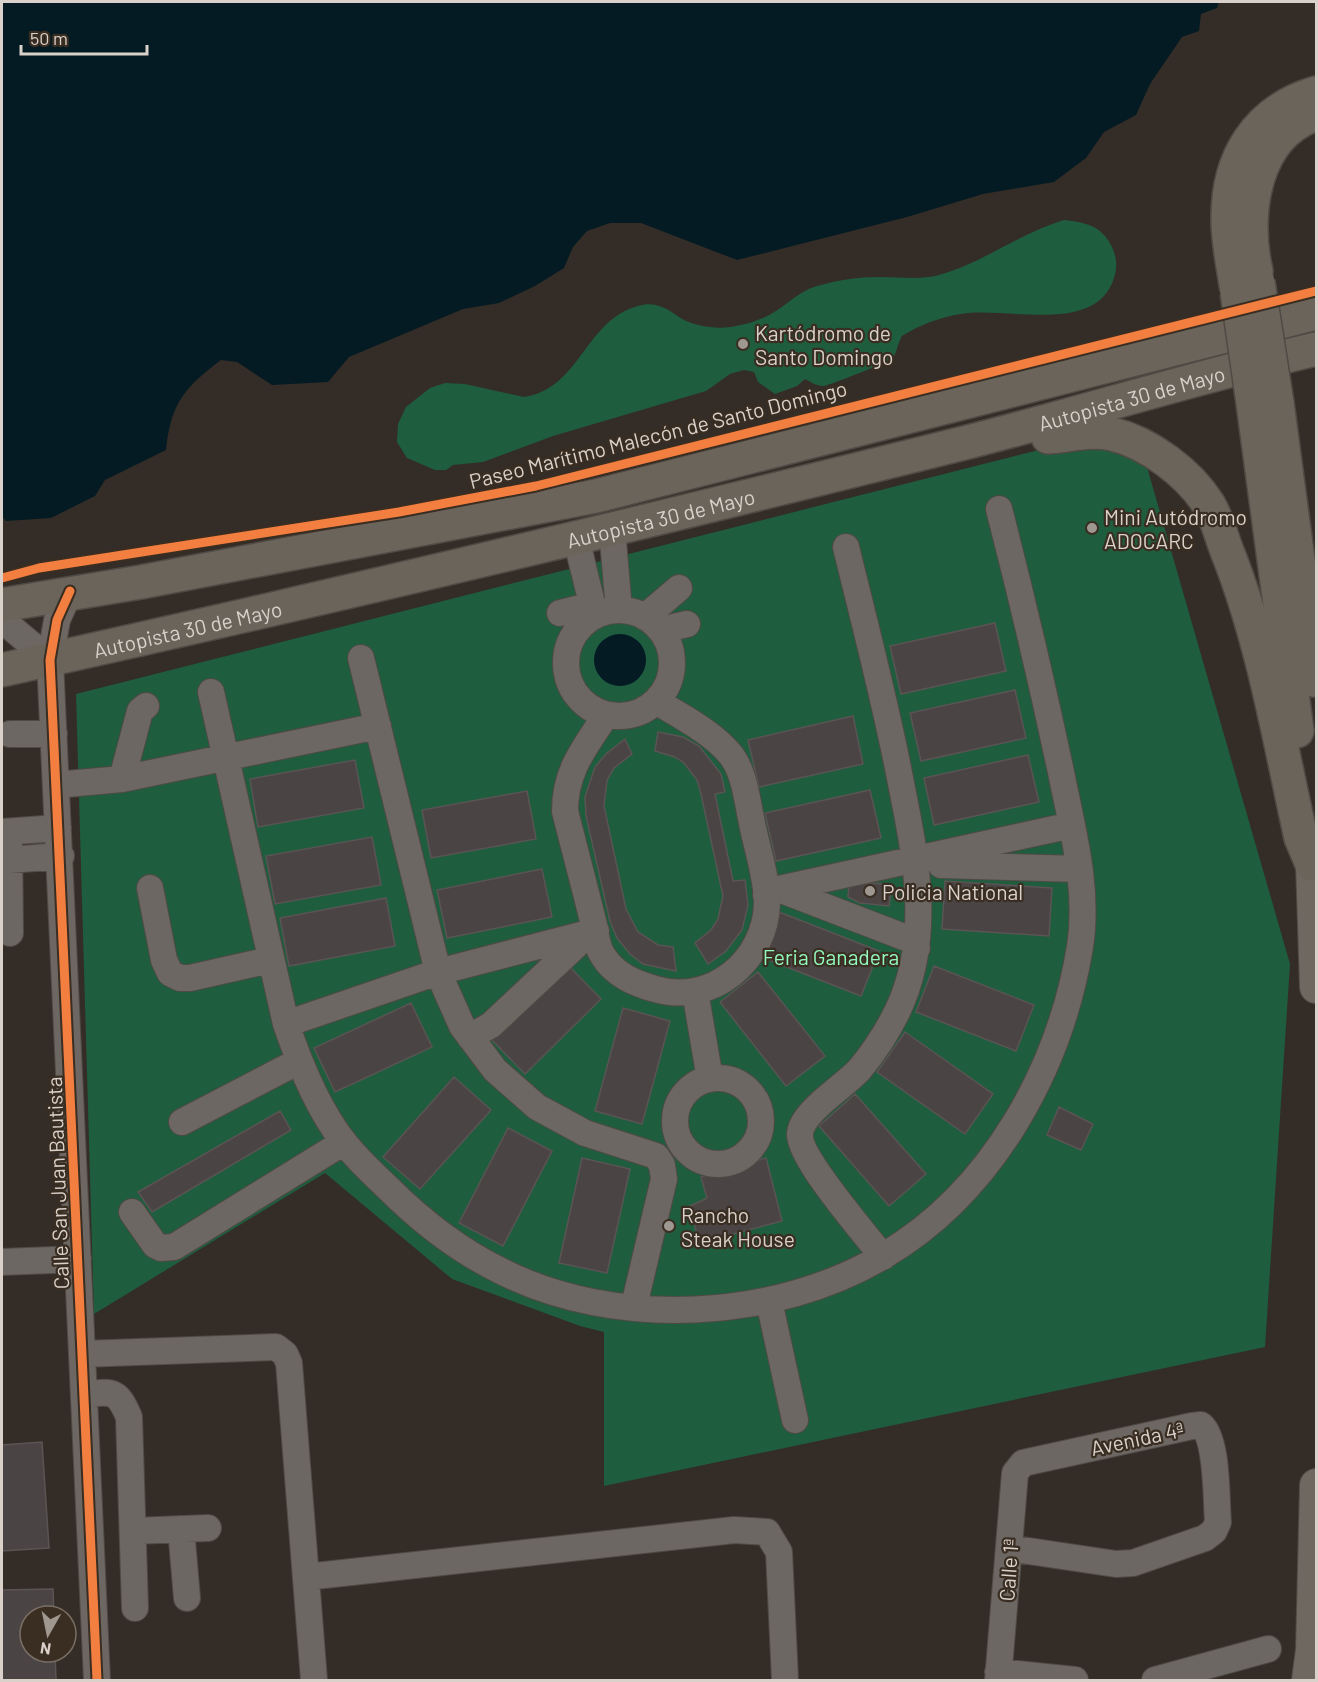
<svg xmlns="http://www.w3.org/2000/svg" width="1318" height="1682" font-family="Barlow,sans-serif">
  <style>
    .green { fill: #1e5d3d }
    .water { fill: #051b23 }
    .building { fill: #4a4544; stroke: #5a5454; stroke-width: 1.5 }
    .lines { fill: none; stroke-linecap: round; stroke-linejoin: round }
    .minor-casing { stroke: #504a45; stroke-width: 28 }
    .major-casing { stroke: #504a45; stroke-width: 34 }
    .highway-casing { stroke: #504a45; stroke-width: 36 }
    .minor { stroke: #6c6762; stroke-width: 26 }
    .major { stroke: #6f6860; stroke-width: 32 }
    .highway { stroke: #6b645b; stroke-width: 33 }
    .highway-bridge-casing { stroke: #504a45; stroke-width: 36; stroke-linecap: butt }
    .highway-bridge { stroke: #6b645b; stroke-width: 33 }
    .cycleway-casing { stroke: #3a2d21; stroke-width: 13 }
    .cycleway { stroke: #f27e40; stroke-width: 9 }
    .poi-dot { fill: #9f9891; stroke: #3a2d21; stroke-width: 2 }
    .labels { text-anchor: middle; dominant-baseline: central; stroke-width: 4.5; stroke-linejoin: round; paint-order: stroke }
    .poi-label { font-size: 21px; fill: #d9d1ca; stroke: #3a2d21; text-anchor: start }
    .street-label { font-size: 21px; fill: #d9d1ca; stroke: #3a2d21 }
    .park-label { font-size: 21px; fill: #92f9be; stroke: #3a2d21 }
  </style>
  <rect width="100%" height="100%" fill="#342d27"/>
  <path class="green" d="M 1064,220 C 1079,222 1094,223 1105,236 C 1115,248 1119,263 1114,278 C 1096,336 1006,306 961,314 C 940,317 920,325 902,336 C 898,342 897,352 893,358 C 890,361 829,386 823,386 C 816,386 811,382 805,379 L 797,386 L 775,394 L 758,382 L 754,372 L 744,370 L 730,374 L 706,391 L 553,436 L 483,462 L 453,465 L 446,470 L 435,470 L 407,458 L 397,442 L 398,424 L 406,407 L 430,388 L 445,383 L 465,384 L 524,397 C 580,389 585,320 638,306 C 655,301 666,308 679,317 C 694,327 720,330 736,326 C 748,324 760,320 771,314 C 787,305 799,291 817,286 C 838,280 858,277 880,277 C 899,277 921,280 939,275 C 983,263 1020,233 1064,220 Z
    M 1090,437 L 1147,467 L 1290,964 L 1265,1347 L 604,1486 L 604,1332 L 580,1326 L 452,1279 L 325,1173 L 94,1314 L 76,694 Z"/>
  <path class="water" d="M 2,2 L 1219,2 L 1217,8 L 1201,14 L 1199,31 L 1182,37 L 1150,84 L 1136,115 L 1104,132 L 1086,158 L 1054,182 L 983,194 L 907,217 L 737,260 L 641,223 L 610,223 L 587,231 L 573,247 L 564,268 L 535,286 L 499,303 L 463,309 L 349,357 L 328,382 L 272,385 L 237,362 L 221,360 C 184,388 171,403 166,450 L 105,480 L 95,496 L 51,518 L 6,521 L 2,517 Z
    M594 660a26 26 0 1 1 52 0a26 26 0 1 1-52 0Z"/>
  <path class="building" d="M 995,623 L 1006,671 L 901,694 L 890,646 Z
    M 1015,690 L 1026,738 L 921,761 L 910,713 Z
    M 853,716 L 863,764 L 759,787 L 748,740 Z
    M 658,732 L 683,737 L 699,746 L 721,774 L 725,792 L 715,794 L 733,881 L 745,880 L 748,905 L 742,930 L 726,951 L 708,964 L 695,943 L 711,930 L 718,919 L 723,896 L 701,794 L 697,780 L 684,763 L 675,757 L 655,751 Z
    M 625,739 L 632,754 L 614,768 L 607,780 L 604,806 L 626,909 L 638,932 L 658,945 L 673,947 L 676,971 L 643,964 L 630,954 L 617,938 L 610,921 L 586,816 L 585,797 L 595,767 L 606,754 Z
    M 1028,755 L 1039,802 L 934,825 L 924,778 Z
    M 355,760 L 364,808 L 258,827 L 250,779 Z
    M 870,790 L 881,838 L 776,861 L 765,813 Z
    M 527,791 L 536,839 L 431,858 L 422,810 Z
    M 372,837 L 381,885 L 275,904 L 266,856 Z
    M 542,869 L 552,917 L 447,938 L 437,890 Z
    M 945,881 L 1052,888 L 1049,936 L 942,929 Z
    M 863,882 L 892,885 L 889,906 L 860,903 L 848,897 L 849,884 Z
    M 386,898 L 395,946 L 289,966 L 280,918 Z
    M 779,912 L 879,951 L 861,996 L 761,957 Z
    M 567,964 L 601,999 L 525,1074 L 491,1039 Z
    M 934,966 L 1034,1005 L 1016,1051 L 916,1012 Z
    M 758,972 L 825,1056 L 786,1086 L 720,1002 Z
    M 411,1003 L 432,1047 L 335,1092 L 314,1048 Z
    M 623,1008 L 670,1021 L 642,1124 L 595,1111 Z
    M 905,1032 L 993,1094 L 965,1134 L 877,1072 Z
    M 454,1077 L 491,1110 L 420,1189 L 383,1157 Z
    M 855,1094 L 926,1174 L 889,1206 L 819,1126 Z
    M 1059,1107 L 1093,1124 L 1081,1150 L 1047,1135 Z
    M 280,1111 L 291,1130 L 152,1212 L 138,1192 Z
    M 508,1128 L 552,1151 L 503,1246 L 459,1223 Z
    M 582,1158 L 630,1169 L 607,1273 L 559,1263 Z
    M 766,1158 L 782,1221 L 699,1243 L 690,1206 L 707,1198 L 701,1177 Z
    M 42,1442 L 49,1548 L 2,1551 L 2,1445 Z
    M 53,1589 L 54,1616 L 30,1616 L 30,1652 L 55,1652 L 56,1680 L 2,1680 L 2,1590 Z"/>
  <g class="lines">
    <g class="minor-casing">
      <path id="minor" d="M 612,529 L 619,610
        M 576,538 L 595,616
        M 846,547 C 864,621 883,693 898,768 C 914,850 935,933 897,1012 C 887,1032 874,1052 860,1069 C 844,1087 801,1112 800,1134 C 798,1157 866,1235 883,1257
        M 70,591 L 57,620 L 50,660 L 97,1680
        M566 663a53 53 0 1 1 106 0a53 53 0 1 1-106 0Z
        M 560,613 L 592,605
        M 645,617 L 679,588
        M 2,620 L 50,660
        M 661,630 L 687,624
        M 361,658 L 438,972 L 462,1026 L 495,1070 L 537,1107 L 585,1133 L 656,1156 L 662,1165 L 664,1179 L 634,1306
        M 211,692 L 286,1024 C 299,1061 313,1097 335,1130 C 350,1152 368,1169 388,1188 C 421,1221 458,1250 501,1271 C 615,1329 776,1321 885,1255 C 993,1191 1060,1068 1080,947 C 1089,889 1073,832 1062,777 C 1043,687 1022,598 999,509
        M 146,706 L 140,711 L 122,779 L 378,726
        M 603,714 L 602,721 C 582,751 565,773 565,811 C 574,847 584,884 593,921 C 596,932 596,946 603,956 C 615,975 634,983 655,989 C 712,1006 766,960 767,903 C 767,877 757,849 752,823 C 747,801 745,772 730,754 C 712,732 680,716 656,701
        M 10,734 L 54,734
        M 56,785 L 122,779
        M 2,832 L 58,828
        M 9,832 L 10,933
        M 9,860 L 61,856
        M 941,865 L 1079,869
        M 150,888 L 164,960 L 170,973 L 180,978 L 190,978 L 270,960
        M 779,889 L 909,939 L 917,948
        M 766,895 L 779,889 L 1072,825
        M 695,991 L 710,1079
        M 286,1024 L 438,972 L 596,931
        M 470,1037 L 491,1025 L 587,935
        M675 1121a43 43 0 1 1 86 0a43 43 0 1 1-86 0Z
        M 182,1122 L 299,1061
        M 132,1212 L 155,1245 L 161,1248 L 174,1247 L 344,1142
        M 2,1262 L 78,1259
        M 769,1301 L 795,1420
        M 82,1354 L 276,1347 L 285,1354 L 289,1363 L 314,1680
        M 84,1394 C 113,1392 117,1389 129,1417 L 135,1608
        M 181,1529 L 187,1598
        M 133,1531 L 208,1528
        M 306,1577 L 734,1530 L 767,1532 L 779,1552 L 785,1680
        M 998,1672 L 1075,1680
        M 998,1680 L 1015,1473 L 1023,1463 L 1192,1426 L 1201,1425 C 1218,1439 1216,1500 1218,1522 L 1214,1531 L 1205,1538 L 1133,1563 L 1116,1564 L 1009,1548
        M 1155,1680 L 1268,1649"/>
    </g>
    <g class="major-casing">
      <path id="major" d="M 1312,864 L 1316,987
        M 1308,1680 L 1312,1650 L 1316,1485"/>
    </g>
    <g class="highway-casing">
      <g id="highway">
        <path d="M 1256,271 C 1243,215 1253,135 1316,114"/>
        <path d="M 1236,285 C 1233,264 1228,242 1228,221 C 1227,159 1256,111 1316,93"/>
        <path d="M 1253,403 L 1297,731"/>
        <path d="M 1277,403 L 1314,680"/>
        <path d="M 1048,437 C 1069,436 1091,429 1112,434 C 1149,443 1189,473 1209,505 C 1218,520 1222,540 1229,556 C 1264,646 1280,743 1301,838 L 1312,864"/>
        <path d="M 2,605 L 141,582 L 596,496 L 1316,313"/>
        <path id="s1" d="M 2,670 C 325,599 647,522 968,442 C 1085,412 1199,376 1316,349"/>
      </g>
    </g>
    <use href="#minor" class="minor"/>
    <use href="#major" class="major"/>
    <use href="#highway" class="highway"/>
    <g class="highway-bridge-casing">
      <path id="highway-bridge" d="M 1258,282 L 1277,403
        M 1237,292 L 1253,403"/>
    </g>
    <use href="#highway-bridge" class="highway-bridge"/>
    <g class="cycleway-casing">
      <path id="cycleway" d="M 2,578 L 39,568 L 399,512 L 536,486 L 1316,291
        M 70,591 L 57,620 L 50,660 L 97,1680"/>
    </g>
    <use href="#cycleway" class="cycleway"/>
  </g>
  <g class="poi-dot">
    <circle cx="743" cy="344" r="6"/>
    <circle cx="1092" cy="528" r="6"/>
    <circle cx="870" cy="891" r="6"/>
    <circle cx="669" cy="1226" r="6"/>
  </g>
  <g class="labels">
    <g class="poi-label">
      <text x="755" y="332">Kartódromo de<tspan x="755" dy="24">Santo Domingo</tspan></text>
      <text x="1104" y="516">Mini Autódromo<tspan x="1104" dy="24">ADOCARC</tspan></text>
      <text x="882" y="891">Policia National</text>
      <text x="681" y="1214">Rancho<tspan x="681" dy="24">Steak House</tspan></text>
    </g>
    <g class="street-label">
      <text stroke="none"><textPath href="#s1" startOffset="1162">Autopista 30 de Mayo</textPath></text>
      <text transform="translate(658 434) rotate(-14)">Paseo Marítimo Malecón de Santo Domingo</text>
      <text stroke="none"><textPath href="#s1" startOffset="676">Autopista 30 de Mayo</textPath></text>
      <text stroke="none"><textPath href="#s1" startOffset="190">Autopista 30 de Mayo</textPath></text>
      <text transform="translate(57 1183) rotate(-92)">Calle San Juan Bautista</text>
      <text transform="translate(1137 1438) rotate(-12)">Avenida 4ª</text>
      <text transform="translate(1008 1570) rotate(-86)">Calle 1ª</text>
    </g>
    <g class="park-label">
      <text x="831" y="956">Feria Ganadera</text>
    </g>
  </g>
  <rect width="1318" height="1682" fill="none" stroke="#d9d1ca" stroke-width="6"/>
  <g transform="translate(48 1634) rotate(189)"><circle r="28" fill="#3a2d21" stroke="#7a6f65" stroke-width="1.5"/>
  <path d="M0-4.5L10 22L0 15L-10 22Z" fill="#9f9891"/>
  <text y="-9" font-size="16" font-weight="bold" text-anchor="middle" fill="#d9d1ca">N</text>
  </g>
  <path d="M21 45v9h126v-9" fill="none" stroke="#d9d1ca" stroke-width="3"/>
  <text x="30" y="45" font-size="18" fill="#d9d1ca" stroke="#3a2d21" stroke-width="4.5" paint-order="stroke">50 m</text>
</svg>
